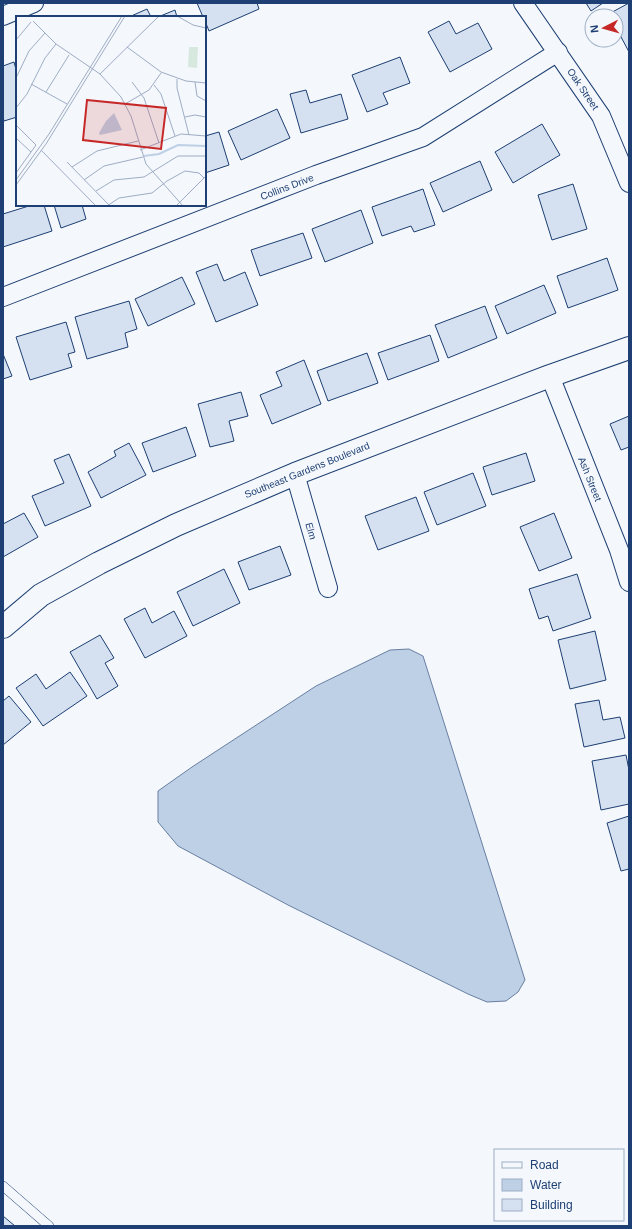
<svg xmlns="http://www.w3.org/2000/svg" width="632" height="1229" font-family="Helvetica,sans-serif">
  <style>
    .water { fill: #bed0e5; stroke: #687fa3 }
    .building { fill: #d5e0f0; stroke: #1d3f73 }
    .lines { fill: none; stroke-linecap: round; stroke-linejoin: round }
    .lane-casing { stroke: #1d3f73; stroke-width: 10 }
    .street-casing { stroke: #1d3f73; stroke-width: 20 }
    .secondary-casing { stroke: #1d3f73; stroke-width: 24 }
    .lane { stroke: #f4f7fb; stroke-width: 9 }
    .street { stroke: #f4f7fb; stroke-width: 18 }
    .secondary { stroke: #f4f7fb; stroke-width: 22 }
    .labels { text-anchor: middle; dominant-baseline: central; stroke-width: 3; stroke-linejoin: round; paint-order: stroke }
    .street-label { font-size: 10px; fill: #1d3f73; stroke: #f4f7fb }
    .inset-river { fill: none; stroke: #bed0e5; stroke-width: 2 }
    .inset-road { fill: none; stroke: #9eadc5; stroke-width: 1 }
    .view { fill: #c62828; fill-opacity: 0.15; stroke: #c62828; stroke-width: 2 }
    .inset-edge { fill: none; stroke: #1d3f73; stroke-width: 2 }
  </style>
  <rect width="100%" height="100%" fill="#f4f7fb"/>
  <path class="water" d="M 409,649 L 423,656 L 525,980 L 518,992 L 506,1001 L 487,1002 L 468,994 L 288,905 L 178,846 L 158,822 L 158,791 L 192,767 L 316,686 L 390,650 Z"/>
  <path class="building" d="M 197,3 L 257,3 L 259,9 L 209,31 L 205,21 L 205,17 L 203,17 Z
    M 586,3 L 603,3 L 591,11 Z
    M 629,3 L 629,52 L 620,35 L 616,38 L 616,16 L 605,16 Z
    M 147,9 L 151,17 L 129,17 Z
    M 175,10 L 177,17 L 158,17 Z
    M 449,21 L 456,34 L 478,23 L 492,49 L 450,72 L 428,32 Z
    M 400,57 L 410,83 L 383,93 L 388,104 L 367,112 L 352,75 Z
    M 14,62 L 17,73 L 17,117 L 4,121 L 3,117 L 3,66 Z
    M 306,90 L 310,103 L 341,94 L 348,119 L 301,133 L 290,94 Z
    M 277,109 L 290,138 L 241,160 L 228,131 Z
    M 542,124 L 560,155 L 513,183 L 495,152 Z
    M 219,132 L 229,165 L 205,173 L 205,136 Z
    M 480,161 L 492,190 L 443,212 L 430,183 Z
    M 573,184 L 587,229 L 552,240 L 538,195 Z
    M 423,189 L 435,225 L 414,232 L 411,226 L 382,236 L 372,207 Z
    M 32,205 L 44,205 L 52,231 L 3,247 L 3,214 Z
    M 54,205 L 82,205 L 86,219 L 61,228 Z
    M 361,210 L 373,243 L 325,262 L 312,229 Z
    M 303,233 L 312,258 L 260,276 L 251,250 Z
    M 607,258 L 618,290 L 568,308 L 557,276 Z
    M 217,264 L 224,281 L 245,272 L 258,305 L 216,322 L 196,272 Z
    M 182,277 L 195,304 L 148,326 L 135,299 Z
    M 544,285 L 556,313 L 507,334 L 495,306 Z
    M 129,301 L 137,329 L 125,333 L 128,347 L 87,359 L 75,317 Z
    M 485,306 L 497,338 L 448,358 L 435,325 Z
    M 66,322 L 75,352 L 68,354 L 72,367 L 30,380 L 16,337 Z
    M 430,335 L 439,361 L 388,380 L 378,353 Z
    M 367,353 L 378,383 L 328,401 L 317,371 Z
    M 3,354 L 12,376 L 3,379 Z
    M 304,360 L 321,404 L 272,424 L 260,395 L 282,386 L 276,372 Z
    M 241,392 L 248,416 L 229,421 L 234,441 L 210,447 L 198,404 Z
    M 629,416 L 629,447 L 621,450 L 610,424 Z
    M 186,427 L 196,456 L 153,472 L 142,443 Z
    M 129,443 L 146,475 L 101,498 L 88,472 L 116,456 L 114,451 Z
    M 526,453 L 535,481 L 492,495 L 483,467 Z
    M 69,454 L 91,506 L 45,526 L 32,496 L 64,483 L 54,460 Z
    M 473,473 L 486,506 L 437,525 L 424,492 Z
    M 416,497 L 429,531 L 378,550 L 365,516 Z
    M 24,513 L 38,537 L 3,557 L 3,524 Z
    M 554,513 L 572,558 L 539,571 L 520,527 Z
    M 280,546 L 291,575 L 249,590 L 238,562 Z
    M 224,569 L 240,603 L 193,626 L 177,592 Z
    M 577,574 L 591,618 L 553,631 L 548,616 L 539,619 L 529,589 Z
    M 145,608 L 152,623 L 174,611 L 187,636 L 145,658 L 124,619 Z
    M 595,631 L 606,680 L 570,689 L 558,640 Z
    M 100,635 L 114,658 L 105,663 L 118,686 L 97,699 L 70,652 Z
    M 70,672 L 87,696 L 43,726 L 16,688 L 36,674 L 46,689 Z
    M 9,696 L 31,722 L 3,745 L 3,701 Z
    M 599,700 L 603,720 L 620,717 L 625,738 L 584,747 L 575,704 Z
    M 626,755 L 629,770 L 629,804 L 601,810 L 592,761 Z
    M 629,816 L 629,869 L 621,871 L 607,823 Z
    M 3,1216 L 15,1226 L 3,1226 Z"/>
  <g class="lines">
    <g class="lane-casing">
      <path id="lane" d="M 3,1186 L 49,1226"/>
    </g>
    <g class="street-casing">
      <path id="street" d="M 523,3 L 601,116 L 629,183
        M 3,16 L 34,3
        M 3,297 L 316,175 L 423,137 L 558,52
        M 550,376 L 619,550 L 629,582
        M 295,474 L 328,588"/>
    </g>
    <g class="secondary-casing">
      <path id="secondary" d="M 3,627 L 41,595 L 99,563 L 176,525 L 295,474 L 550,376 L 629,348"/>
    </g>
    <use href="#lane" class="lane"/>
    <use href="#street" class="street"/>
    <use href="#secondary" class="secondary"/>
  </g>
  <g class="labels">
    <g class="street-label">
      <text transform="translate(583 89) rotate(56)">Oak Street</text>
      <text transform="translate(287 187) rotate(-21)">Collins Drive</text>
      <text transform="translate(307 470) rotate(-22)">Southeast Gardens Boulevard</text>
      <text transform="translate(590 479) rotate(68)">Ash Street</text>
      <text transform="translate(311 531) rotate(74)">Elm</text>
    </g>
  </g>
  <g transform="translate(16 16)">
    <rect width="190" height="190" fill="#f4f7fb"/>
    <path d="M 173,31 L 182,31 L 181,52 L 172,51 Z" fill="#d7e8df"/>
    <path d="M 98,97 L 106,114 L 84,119 L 83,117 L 90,105 Z" fill="#bed0e5"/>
    <path class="inset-river" d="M 128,140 L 143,138 L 162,129 L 190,130"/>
    <path class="inset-road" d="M 161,0 L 177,9 L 190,12M 17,5 L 40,28 L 84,58 L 105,81 L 115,100 L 130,148 L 167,190M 0,24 L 15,6M 111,31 L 145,56 L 170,65 L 190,67M 84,58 L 143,0M 0,62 L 13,35 L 29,17M 161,63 L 161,72 L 173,119M 116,66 L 128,82 L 143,127M 179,66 L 181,80 L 190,85M 15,68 L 51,88M 138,69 L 145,78 L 159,120M 30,76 L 53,39M 109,88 L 133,74 L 145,57M 0,92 L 11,78 L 29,42 L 40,28M 169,101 L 179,99 L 190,101M 0,109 L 20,129M 0,122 L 15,136M 25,134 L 80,190M 124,134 L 165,118 L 190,120M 51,146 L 94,190M 56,151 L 81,135 L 122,125M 0,157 L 20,129M 0,164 L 33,118 L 106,0M 68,164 L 88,150 L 127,141M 0,169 L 30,128 L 109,0M 80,175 L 98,164 L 128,161 L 162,140 L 190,140M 91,190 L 103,182 L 136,177 L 151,165 L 169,155 L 183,157 L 188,162M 160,190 L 190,160"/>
    <path class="view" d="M 71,84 L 150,92 L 145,133 L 67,124 Z"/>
    <rect width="190" height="190" class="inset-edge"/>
  </g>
  <rect width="632" height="1229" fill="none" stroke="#1d3f73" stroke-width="8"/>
  <rect x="494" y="1149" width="130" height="72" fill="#f4f7fb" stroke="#9eadc5"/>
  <rect x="502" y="1162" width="20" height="6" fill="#f4f7fb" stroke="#9eadc5"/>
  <text x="530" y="1169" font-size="12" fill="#1d3f73">Road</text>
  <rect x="502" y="1179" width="20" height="12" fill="#bed0e5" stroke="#9eadc5"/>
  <text x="530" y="1189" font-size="12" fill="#1d3f73">Water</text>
  <rect x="502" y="1199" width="20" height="12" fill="#d5e0f0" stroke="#9eadc5"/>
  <text x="530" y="1209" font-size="12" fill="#1d3f73">Building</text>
  <g transform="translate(604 28) rotate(264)"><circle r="19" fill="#f4f7fb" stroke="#9eadc5"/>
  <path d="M0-3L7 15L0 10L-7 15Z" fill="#c62828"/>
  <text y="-6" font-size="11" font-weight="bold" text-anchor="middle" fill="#1d3f73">N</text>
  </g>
</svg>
